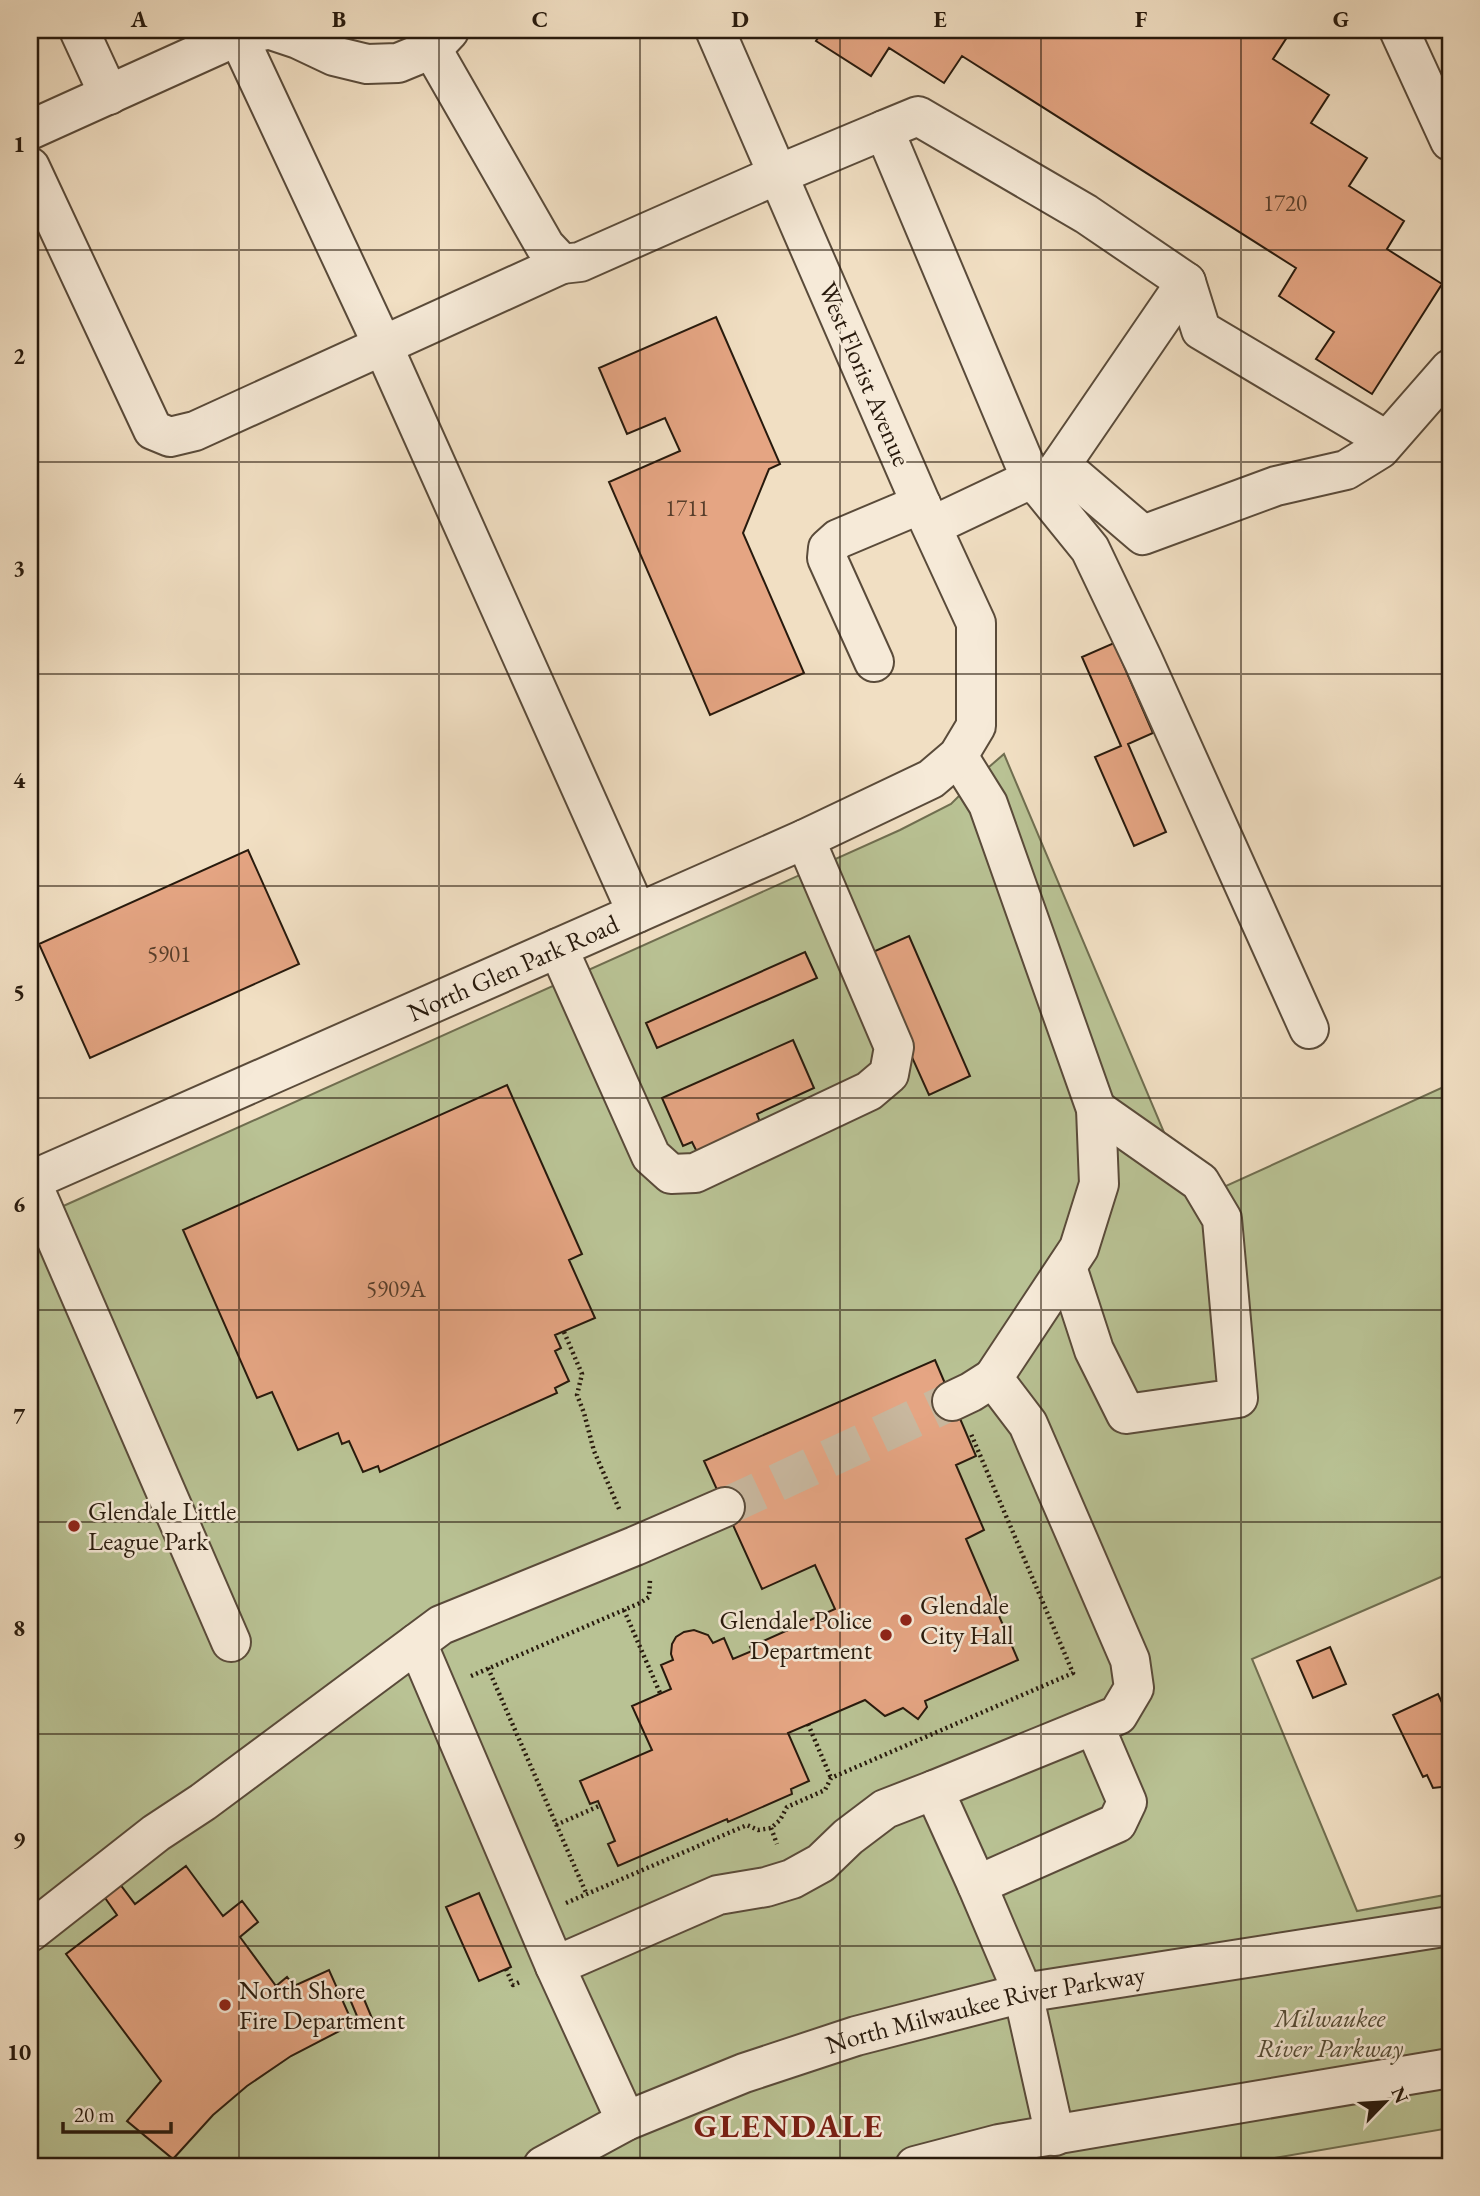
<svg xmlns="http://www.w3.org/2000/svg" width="1480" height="2196" font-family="'EB Garamond',serif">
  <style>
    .green { fill: #b9c294; stroke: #706e50; stroke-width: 2 }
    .building { fill: #e5a583; stroke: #281a0d; stroke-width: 2 }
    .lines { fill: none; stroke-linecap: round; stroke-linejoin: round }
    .minor-tunnel { stroke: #c9b89f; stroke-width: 38; stroke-dasharray: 38 19; stroke-linecap: butt }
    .minor-casing { stroke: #5a4b3a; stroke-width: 42 }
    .path { stroke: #281a0d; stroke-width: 4.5; stroke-dasharray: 2 3.5; stroke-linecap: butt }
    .minor { stroke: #f6ead8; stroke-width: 38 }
    .grid { fill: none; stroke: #281a0d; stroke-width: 2; stroke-opacity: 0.55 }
    .poi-dot { fill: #8f2418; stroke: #f6ead8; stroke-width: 2.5 }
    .labels { text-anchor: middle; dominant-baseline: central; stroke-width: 5; stroke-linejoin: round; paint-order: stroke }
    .number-label { font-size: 23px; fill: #573d2a }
    .street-label { font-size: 26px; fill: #281a0d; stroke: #f6ead8 }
    .poi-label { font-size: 26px; fill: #281a0d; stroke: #f6ead8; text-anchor: start }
    .park-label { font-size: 26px; font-style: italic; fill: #544c36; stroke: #f6ead8 }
    .district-label { font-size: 33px; font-weight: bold; letter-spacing: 2px; fill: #7a1f14; stroke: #f6ead8 }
    .neatline { fill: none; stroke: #281a0d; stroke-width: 2.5 }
    .grid-label { font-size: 23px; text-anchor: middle; font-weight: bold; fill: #281a0d }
  </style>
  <rect width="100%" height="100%" fill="#f1dfc3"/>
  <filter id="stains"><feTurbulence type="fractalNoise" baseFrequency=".00286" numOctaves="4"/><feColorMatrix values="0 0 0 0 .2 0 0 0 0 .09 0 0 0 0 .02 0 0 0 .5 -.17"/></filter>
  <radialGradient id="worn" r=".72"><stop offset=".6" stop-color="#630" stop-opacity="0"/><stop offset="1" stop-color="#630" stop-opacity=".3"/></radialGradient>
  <path class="green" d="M 1004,754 L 1193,1201 L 1450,1084 L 1450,1573 L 1252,1659 L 1357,1911 L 1450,1894 L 1450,2128 L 1227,2166 L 30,2166 L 30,1221 L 900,830 L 951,804 L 982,773 Z"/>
  <path class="building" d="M 823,30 L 1288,30 L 1291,31 L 1273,59 L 1329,95 L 1311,123 L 1367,158 L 1349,186 L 1404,221 L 1387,249 L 1442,284 L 1372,394 L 1316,359 L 1334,332 L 1279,296 L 1296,268 L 962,56 L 944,83 L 889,48 L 871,76 L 816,41 Z
    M 716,317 L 780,464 L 769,469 L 743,533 L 804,673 L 710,715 L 609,482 L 680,451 L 665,418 L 627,434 L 599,368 Z
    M 1114,643 L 1153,733 L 1128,744 L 1166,832 L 1134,846 L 1095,757 L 1121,746 L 1082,657 Z
    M 248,850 L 299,964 L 90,1058 L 39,944 Z
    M 909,936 L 970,1076 L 929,1095 L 866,955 Z
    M 805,952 L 817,978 L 657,1048 L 646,1023 Z
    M 793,1040 L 814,1088 L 757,1114 L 762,1128 L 699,1156 L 692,1142 L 683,1146 L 662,1098 Z
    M 507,1085 L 582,1254 L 569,1260 L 595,1318 L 555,1335 L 561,1348 L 555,1351 L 569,1381 L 555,1388 L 557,1393 L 380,1472 L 378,1466 L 363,1472 L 349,1441 L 342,1444 L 338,1433 L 298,1450 L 272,1392 L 257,1398 L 183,1230 Z
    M 935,1360 L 976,1456 L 956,1465 L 984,1530 L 966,1539 L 1018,1660 L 925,1701 L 927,1707 L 918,1719 L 903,1708 L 885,1716 L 865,1700 L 788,1733 L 809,1781 L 791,1789 L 792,1794 L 728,1822 L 727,1819 L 618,1866 L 608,1844 L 615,1841 L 598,1801 L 590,1804 L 580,1781 L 652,1750 L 632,1706 L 671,1689 L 661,1665 L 673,1660 L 671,1654 L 672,1644 L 676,1637 L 684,1632 L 694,1630 L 708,1635 L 713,1643 L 724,1638 L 733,1659 L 752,1651 L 750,1647 L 835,1609 L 815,1565 L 762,1589 L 704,1461 Z
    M 1330,1647 L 1346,1684 L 1313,1698 L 1297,1661 Z
    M 1438,1694 L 1450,1720 L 1450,1786 L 1433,1788 L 1427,1775 L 1423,1777 L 1393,1715 Z
    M 186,1866 L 223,1916 L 242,1901 L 258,1922 L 240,1937 L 276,1986 L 287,1977 L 294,1986 L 329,1970 L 353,2024 L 291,2056 L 247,2086 L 213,2115 L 173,2159 L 127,2121 L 161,2081 L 66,1954 L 117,1915 L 103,1895 L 119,1883 L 135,1904 Z
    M 479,1893 L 511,1967 L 479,1981 L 446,1907 Z
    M 361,1992 L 374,2023 L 362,2028 L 349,1997 Z"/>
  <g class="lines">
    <path class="minor-tunnel" d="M 725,1507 L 952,1401"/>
    <g class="minor-casing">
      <g id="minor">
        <path d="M 79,30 L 109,95"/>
        <path d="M 271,30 L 298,39 L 334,56 L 367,64 L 398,63 L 432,49 L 449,31"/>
        <path d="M 1399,30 L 1450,141"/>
        <path d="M 238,36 L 383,346 L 637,913"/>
        <path d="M 432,49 L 545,246 L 562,264 L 580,262 L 779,174 L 884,130 L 1031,479 L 932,526"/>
        <path d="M 30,130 L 238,36 L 267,30"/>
        <path d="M 884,130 L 918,116 L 1086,214 L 1186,282 L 1201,330 L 1386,440"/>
        <path d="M 30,167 L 153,430 L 170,437 L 195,431 L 562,264"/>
        <path d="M 1061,465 L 1143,535 L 1276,486 L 1346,470 L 1380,449 L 1450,369"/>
        <path d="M 1031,479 L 1043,491 L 1090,549 L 1143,660 L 1309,1029"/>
        <path d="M 1047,485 L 1186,282"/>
        <path d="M 874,662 L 827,558 L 828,548 L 838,539 L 921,504"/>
        <path d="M 958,756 L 988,804 L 1096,1109 L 1099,1184 L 1079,1248 L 993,1378"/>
        <path d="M 558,948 L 651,1156 L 671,1174 L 695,1173 L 869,1091 L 889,1074 L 894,1047 L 805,839"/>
        <path id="s1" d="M 30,1181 L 805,839 L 931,779 L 958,756 L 976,726 L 976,623 L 921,504 L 715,30"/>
        <path d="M 31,1181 L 231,1642"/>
        <path d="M 1067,1267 L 1094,1350 L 1126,1414 L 1238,1398 L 1222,1219 L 1200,1182 L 1096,1109"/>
        <path d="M 952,1401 L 971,1392 L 993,1378 L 1028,1424 L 1130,1660 L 1134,1688 L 1118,1715 L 934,1790 L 977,1885 L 1023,1993 L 1055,2136"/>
        <path d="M 417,1643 L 555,1966 L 626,2121"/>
        <path d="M 977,1885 L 1117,1823 L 1127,1802 L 1094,1725"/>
        <path d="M 30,1932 L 156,1833 L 203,1802 L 441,1625 L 635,1546 L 725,1507"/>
        <path d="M 555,1966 L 718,1895 L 766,1887 L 792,1879 L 821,1863 L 848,1837 L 885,1809 L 934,1790"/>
        <path id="s2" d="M 543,2166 L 626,2121 L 744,2073 L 856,2036 L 1023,1993 L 1450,1926"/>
        <path d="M 915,2166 L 999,2144 L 1450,2068"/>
      </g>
    </g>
    <path class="path" d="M 564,1332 L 582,1374 L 577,1395 L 584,1413 L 594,1451 L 620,1511
      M 624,1610 L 660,1693
      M 488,1668 L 587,1895
      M 471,1676 L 640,1603 L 649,1597 L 650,1580
      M 808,1724 L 831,1778
      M 556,1825 L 599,1806
      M 771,1828 L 777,1844
      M 566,1903 L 747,1825 L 758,1830 L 771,1828 L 780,1820 L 787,1807 L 825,1790 L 831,1778 L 1073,1673 L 971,1434
      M 506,1969 L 513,1985 L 522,1981"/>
    <use href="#minor" class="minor"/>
  </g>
  <path class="grid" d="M 239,30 L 239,2166M 439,30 L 439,2166M 640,30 L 640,2166M 840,30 L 840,2166M 1041,30 L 1041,2166M 1241,30 L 1241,2166M 30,250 L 1450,250M 30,462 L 1450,462M 30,674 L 1450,674M 30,886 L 1450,886M 30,1098 L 1450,1098M 30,1310 L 1450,1310M 30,1522 L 1450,1522M 30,1734 L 1450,1734M 30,1946 L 1450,1946"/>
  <g class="poi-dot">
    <circle cx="74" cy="1526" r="7"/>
    <circle cx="906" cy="1620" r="7"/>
    <circle cx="886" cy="1635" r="7"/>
    <circle cx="225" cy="2005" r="7"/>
  </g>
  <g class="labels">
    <g class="number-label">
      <text x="1285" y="203">1720</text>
      <text x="687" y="508">1711</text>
      <text x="169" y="954">5901</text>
      <text x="396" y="1289">5909A</text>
    </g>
    <g class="street-label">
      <text transform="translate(865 374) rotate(67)">West Florist Avenue</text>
      <text stroke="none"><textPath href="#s1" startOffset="528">North Glen Park Road</textPath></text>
      <text stroke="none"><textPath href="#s2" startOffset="472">North Milwaukee River Parkway</textPath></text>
    </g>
    <g class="poi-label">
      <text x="88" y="1511">Glendale Little<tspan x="88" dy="30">League Park</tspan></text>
      <text x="920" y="1605">Glendale<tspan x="920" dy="30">City Hall</tspan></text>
      <text x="872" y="1620" text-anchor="end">Glendale Police<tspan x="872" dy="30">Department</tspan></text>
      <text x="239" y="1990">North Shore<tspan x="239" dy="30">Fire Department</tspan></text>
    </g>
    <g class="park-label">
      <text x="1330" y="2018">Milwaukee<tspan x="1330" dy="30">River Parkway</tspan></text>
    </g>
    <g class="district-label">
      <text x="789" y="2125">GLENDALE</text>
    </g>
  </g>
  <rect width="1480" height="2196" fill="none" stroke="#f1dfc3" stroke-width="77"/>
  <g transform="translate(1385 2102) rotate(65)" stroke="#f6ead8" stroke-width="5" paint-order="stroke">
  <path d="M0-5L12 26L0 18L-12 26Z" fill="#281a0d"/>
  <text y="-10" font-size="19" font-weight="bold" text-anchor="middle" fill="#281a0d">N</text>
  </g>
  <path d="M63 2122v10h108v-10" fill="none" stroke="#281a0d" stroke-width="3.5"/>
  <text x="74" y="2122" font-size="21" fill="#281a0d" stroke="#f6ead8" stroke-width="5" paint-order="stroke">20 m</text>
  <rect x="38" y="38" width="1404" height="2120" class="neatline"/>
  <g class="grid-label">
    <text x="139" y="27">A</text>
    <text x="339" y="27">B</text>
    <text x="540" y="27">C</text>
    <text x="740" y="27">D</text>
    <text x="940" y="27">E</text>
    <text x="1141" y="27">F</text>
    <text x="1341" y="27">G</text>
    <text x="19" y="152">1</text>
    <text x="19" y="364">2</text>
    <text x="19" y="576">3</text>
    <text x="19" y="788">4</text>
    <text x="19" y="1000">5</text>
    <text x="19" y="1212">6</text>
    <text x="19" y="1424">7</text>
    <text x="19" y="1636">8</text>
    <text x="19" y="1848">9</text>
    <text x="19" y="2060">10</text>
  </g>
  <rect width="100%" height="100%" filter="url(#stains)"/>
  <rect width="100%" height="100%" fill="url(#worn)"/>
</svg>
